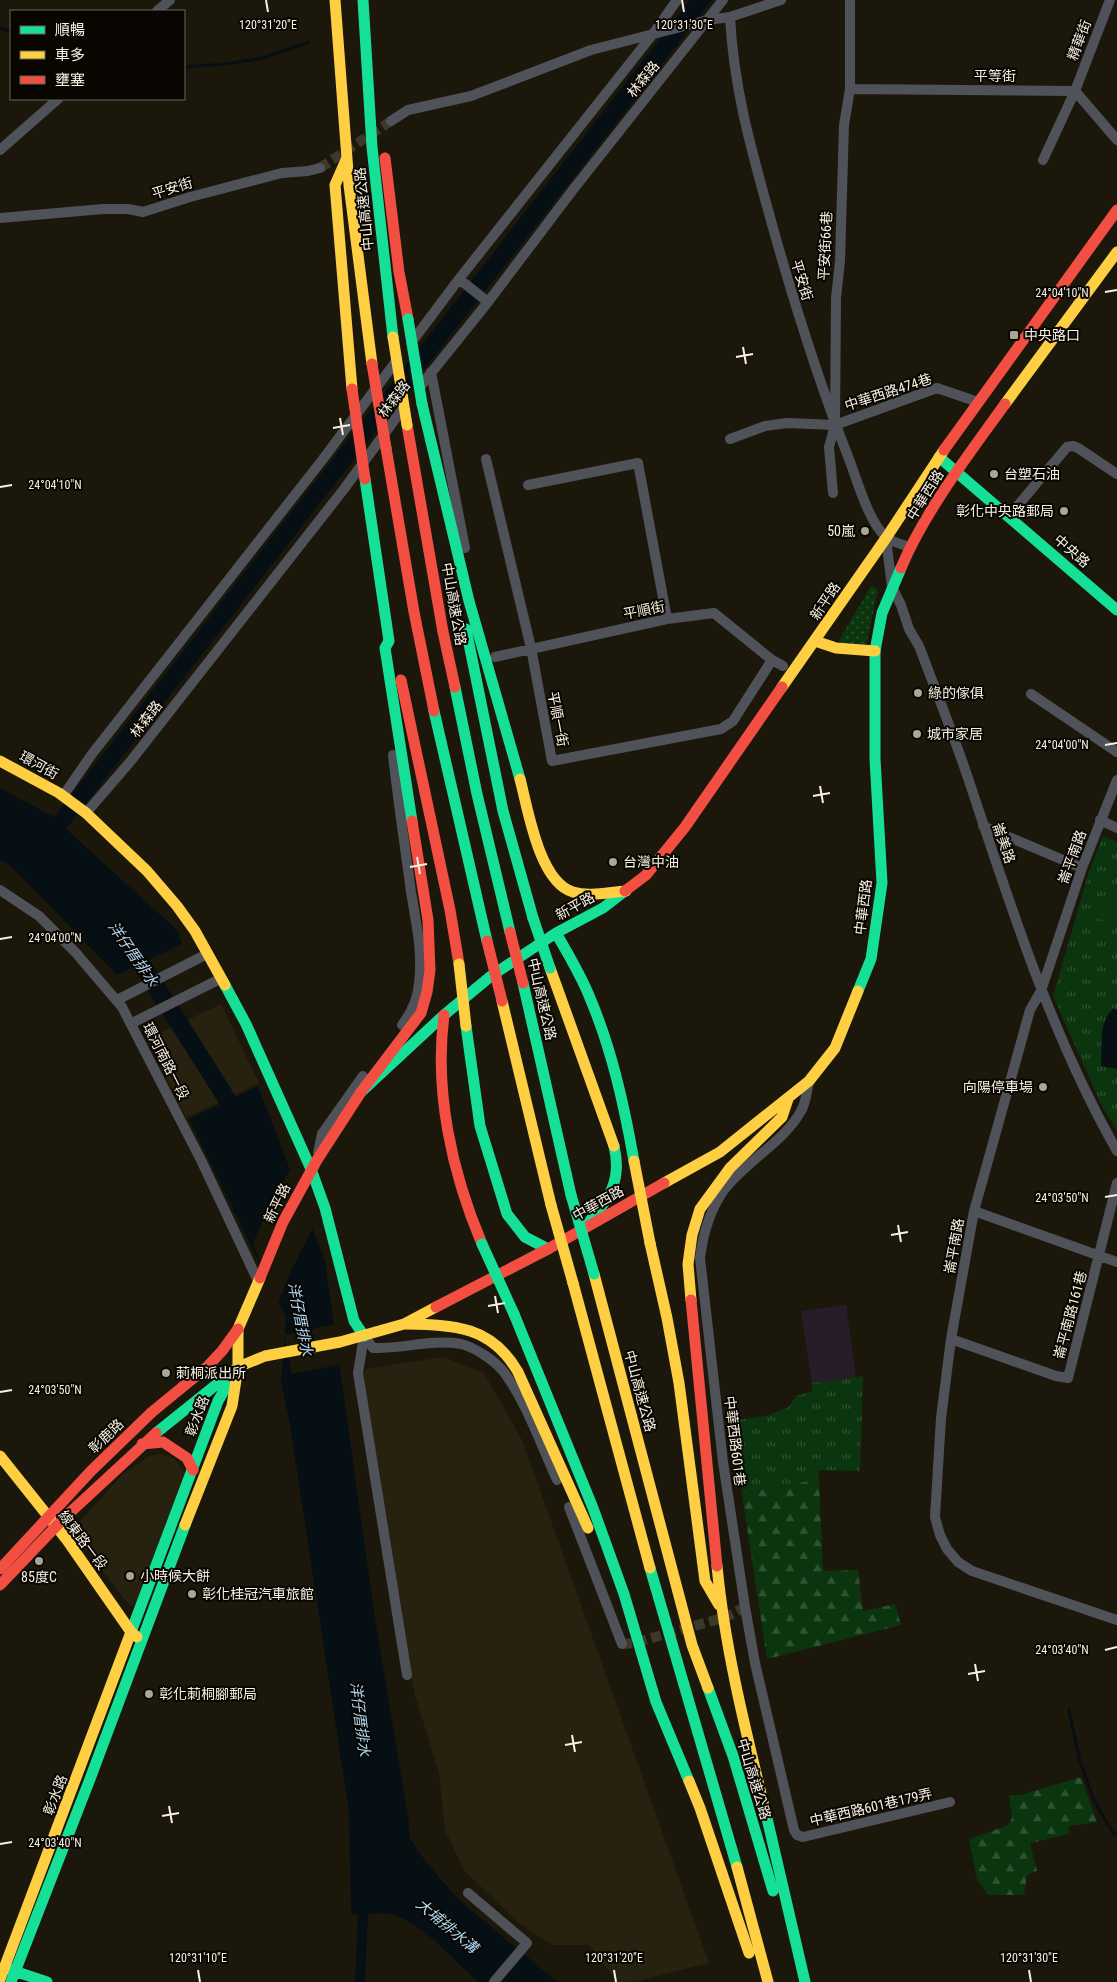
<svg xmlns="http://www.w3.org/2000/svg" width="1117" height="1982" font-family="'Roboto Condensed','Noto Sans TC',sans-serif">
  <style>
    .commercial { fill: #271d28 }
    .industrial { fill: #272110 }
    .grass { fill: url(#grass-tufts) }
    .forest { fill: url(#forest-firs) }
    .garden { fill: url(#garden-dots) }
    .pitch { fill: #0a350f }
    .water { fill: #060f14 }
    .pier { fill: #1b180b }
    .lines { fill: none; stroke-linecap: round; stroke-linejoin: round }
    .stream { stroke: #060f14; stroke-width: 3 }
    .canal { stroke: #060f14; stroke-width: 10 }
    .river { stroke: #060f14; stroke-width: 18 }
    .street-tunnel { stroke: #3c392b; stroke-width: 10; stroke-dasharray: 10 5; stroke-linecap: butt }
    .street { stroke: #50525a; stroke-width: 10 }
    .fast { stroke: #16e098; stroke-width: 11 }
    .slow { stroke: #ffcf43; stroke-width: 11 }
    .jam { stroke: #f24e42; stroke-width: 11 }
    .fast-bridge { stroke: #16e098; stroke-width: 11 }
    .slow-bridge { stroke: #ffcf43; stroke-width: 11 }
    .jam-bridge { stroke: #f24e42; stroke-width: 11 }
    .ticks { fill: none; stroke: #f6f1e3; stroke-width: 2 }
    .poi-dot { fill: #a9a597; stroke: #090601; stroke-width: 2 }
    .labels { text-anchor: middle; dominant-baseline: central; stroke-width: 4; stroke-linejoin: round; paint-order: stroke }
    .street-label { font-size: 14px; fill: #f6f1e3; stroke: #090601 }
    .poi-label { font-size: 14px; fill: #f6f1e3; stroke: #090601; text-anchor: start }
    .water-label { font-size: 15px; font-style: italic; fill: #acd6f1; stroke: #090601 }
    .ticks-label { font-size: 12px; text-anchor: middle; fill: #f6f1e3; stroke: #090601; stroke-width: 4; stroke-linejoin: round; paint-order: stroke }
  </style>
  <defs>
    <pattern id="grass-tufts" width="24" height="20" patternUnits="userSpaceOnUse" patternTransform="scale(1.25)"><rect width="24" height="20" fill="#0a350f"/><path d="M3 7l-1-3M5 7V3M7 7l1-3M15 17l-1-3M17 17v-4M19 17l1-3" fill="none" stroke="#2e5332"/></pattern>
    <pattern id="forest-firs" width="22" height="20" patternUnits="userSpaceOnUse" patternTransform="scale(1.25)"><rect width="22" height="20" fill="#0a350f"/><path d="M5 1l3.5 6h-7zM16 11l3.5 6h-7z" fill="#2e5332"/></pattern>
    <pattern id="garden-dots" width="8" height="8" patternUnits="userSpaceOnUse" patternTransform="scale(1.25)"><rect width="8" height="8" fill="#0a350f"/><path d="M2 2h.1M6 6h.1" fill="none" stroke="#2e5332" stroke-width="1.8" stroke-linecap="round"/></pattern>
  </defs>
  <rect width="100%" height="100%" fill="#1b180b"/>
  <path class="commercial" d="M 846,1305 L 856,1377 L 812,1383 L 801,1311 Z"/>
  <path class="industrial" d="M 221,1004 L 259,1083 L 186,1118 L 148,1039 Z
    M 443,1357 L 484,1373 L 522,1440 L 709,1963 L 634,1982 L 617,1982 L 589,1945 L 552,1945 L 516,1921 L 464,1870 L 445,1830 L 439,1773 L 415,1695 L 406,1653 L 362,1376 L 366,1369 Z
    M 160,1454 L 174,1458 L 185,1473 L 136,1605 L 131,1606 L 125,1600 L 72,1530 L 124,1473 L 150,1456 Z"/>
  <path class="grass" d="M 1103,836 L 1117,842 L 1117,1130 L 1102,1106 L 1053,996 L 1089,872 Z
    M 863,1376 L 860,1471 L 819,1470 L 819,1479 L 742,1494 L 732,1421 L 769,1415 L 789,1407 L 796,1396 L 812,1391 L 812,1383 Z"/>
  <path class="forest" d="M 819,1479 L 823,1571 L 858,1570 L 863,1611 L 895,1604 L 901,1625 L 767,1659 L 742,1494 Z
    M 1081,1777 L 1097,1822 L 1069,1826 L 1069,1834 L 1030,1843 L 1037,1871 L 1027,1875 L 1024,1895 L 988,1895 L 977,1879 L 969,1839 L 1009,1825 L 1012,1817 L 1009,1796 L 1021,1795 Z"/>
  <path class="garden" d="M 871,586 L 878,589 L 866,646 L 838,642 Z"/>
  <path class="pitch" d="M 1105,895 L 1117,899 L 1117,924 L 1096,918 Z"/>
  <path class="water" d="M 690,0 L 712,0 L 66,829 L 177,930 L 182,944 L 117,975 L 11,866 L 0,860 L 0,788 L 54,817 Z
    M 1114,1008 L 1117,1010 L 1117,1069 L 1101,1066 C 1103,1046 1097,1023 1114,1008 Z
    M 258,1086 L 325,1261 L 374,1612 L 408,1816 L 410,1839 L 426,1862 L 459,1900 L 557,1982 L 478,1982 C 456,1962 418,1919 390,1914 C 378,1912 363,1915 351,1914 L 349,1812 L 290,1425 L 281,1382 L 286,1317 L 189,1119 Z"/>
  <path class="pier" d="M 185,944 L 183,947 L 118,977 L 116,977 Z
    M 292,1166 L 314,1226 L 292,1269 L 277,1305 L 253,1243 L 269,1206 Z
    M 336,1324 L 342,1364 L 292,1374 L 284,1335 Z"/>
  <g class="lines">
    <path class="stream" d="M 0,28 L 11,32
      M 184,67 L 226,64 L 263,58 L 309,42
      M 1069,1710 L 1080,1762 L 1094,1800 L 1113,1833 L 1117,1835"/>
    <path class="canal" d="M 360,1982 L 363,1915 L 367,1904"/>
    <path class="river" d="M 129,944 L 230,1104 L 236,1123"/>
    <path class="street-tunnel" d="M 320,168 L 391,121
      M 622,1644 L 634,1643 L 726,1617 L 745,1607"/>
    <path class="street" d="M 157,11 L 170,0
      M 730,17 L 781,0
      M 850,89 L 1075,91 L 1117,140
      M 391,121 L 408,110 L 471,96 L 591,50 L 708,20 L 730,17 C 734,93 753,155 773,228 C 795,306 819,383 849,459 C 857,480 869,523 886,537 C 892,542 903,545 910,547
      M 0,150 L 58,99
      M 1043,160 L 1075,91 L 1110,0
      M 0,218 L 103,209 L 128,209 L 143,212 L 190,197 L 282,173 L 308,171 L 320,168
      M 459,279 L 488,302
      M 411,343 L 459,279 L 653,34 L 677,0
      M 431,372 L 465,548
      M 419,388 L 488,302 L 572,191 L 723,0
      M 730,439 L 765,426 L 787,423 L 835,425 L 937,388 L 978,402
      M 486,459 L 531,648 L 552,761 L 721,729 L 733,721 L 772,660
      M 528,485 L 638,463 L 667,619
      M 833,493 L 829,447 L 835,425 L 836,298 L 840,261 L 844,125 L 850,89 L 850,0
      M 1009,516 L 1067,447 L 1073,446 L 1078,448 L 1117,474
      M 886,538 L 892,587 L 901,605 L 909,629 L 919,646 C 936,691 954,736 969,781 C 1011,907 1051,1035 1117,1151
      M 495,657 L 667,619 L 714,613 L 772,660 L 783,666
      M 1031,694 L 1117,752
      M 393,755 C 398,801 405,846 411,892 C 416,922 423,953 419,983 C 418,998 411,1013 402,1025
      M 1117,780 L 1082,868 L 1041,991 L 1030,1010 L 974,1211 L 951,1339 L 941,1418 L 935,1517 L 940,1535 L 947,1549 L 958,1562 L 972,1571 L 1117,1620
      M 63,796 L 92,754 L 323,459 L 397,360
      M 86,813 L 130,762 L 344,489 L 404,407
      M 1100,820 L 1117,828
      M 983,826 L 1082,868
      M 0,890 L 39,916 L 76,953 L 122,1007 L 201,1160 L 258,1281
      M 117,1000 L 207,954
      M 132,1023 L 220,979
      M 809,1081 C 807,1090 806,1103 801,1111 C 785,1141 746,1161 724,1190 C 710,1210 703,1234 700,1258 L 723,1462 L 745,1607 L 755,1663 L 794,1830 L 797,1835 L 803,1837 L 950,1802
      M 318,1153 L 322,1134 L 363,1076
      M 974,1211 L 1117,1262
      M 364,1336 L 373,1348 C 402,1349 432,1339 461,1344 C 474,1347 494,1360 503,1371 C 526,1401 541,1445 557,1480
      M 364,1336 L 358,1373 L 407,1675
      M 951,1339 L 1056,1376 L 1068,1378 L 1117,1183
      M 569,1507 L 622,1644
      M 468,1893 L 527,1943 L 494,1982"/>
    <path class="fast" d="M 363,0 L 372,147 L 393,337
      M 422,404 L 469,601 L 520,779
      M 939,457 L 1117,610
      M 365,479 L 389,641 L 385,648 L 412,821
      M 466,629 L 503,811 L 533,918
      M 455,687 L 477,794 L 510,932
      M 434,711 L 487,941
      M 556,933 C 568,954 581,975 590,998 C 612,1050 624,1105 634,1161
      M 523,983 L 571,1195
      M 225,985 L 246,1024 L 311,1169 L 325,1208 L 354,1321 L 364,1336
      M 858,991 L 871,959 L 882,883 L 875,759 L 875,651 L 882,613 L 901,568
      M 466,1026 L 480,1126 L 507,1214 L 525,1237 L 548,1249
      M 361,1092 L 444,1015 L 491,976 L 556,933 L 603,908 L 625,891
      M 584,1228 C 607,1200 623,1184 614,1146
      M 514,1314 L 593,1508 L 624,1594 L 656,1702 L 689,1781
      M 156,1433 L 237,1368
      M 650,1568 L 737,1867
      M 131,1632 L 218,1401 L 233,1375
      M 708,1688 L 733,1756 L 773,1891
      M 766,1814 L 805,1982
      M 5,1968 L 47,1982
      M 11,1982 L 90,1779 L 185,1525"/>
    <path class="slow" d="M 335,0 L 349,185 L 372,364
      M 346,160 L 335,185 L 352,389
      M 1005,404 L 1117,252
      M 815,641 L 836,648 L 875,651
      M 782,687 L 886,538 L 944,450
      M 0,761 L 59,793 L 86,813 L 147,871 L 177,906 L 195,931 L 225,985
      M 520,779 C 528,809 539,882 573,892 C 589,897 609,892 626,891
      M 550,968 L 614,1146
      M 502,1001 L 551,1205
      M 664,1183 L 720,1152 L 809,1081 L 835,1048 L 858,991
      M 650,1243 L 667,1318 L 679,1383 L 705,1581 L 719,1605
      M 594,1274 L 692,1645 L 708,1688
      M 573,1283 L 650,1568
      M 691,1300 L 688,1264 L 692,1235 L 700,1209 L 730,1168 L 782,1117 L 788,1099
      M 404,1324 C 453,1325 491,1325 518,1372 L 588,1528
      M 238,1367 L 265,1356 L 340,1342 L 404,1324 L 436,1307
      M 0,1456 L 67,1540 L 131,1632 L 137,1637
      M 185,1525 L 232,1406 L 238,1367 L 238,1329 L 260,1278
      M 717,1566 C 725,1650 746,1732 766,1814
      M 689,1781 L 700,1808 L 749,1953
      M 737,1867 L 768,1982
      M 0,1979 L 131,1632"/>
    <path class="jam" d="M 385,158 L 399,272 L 408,319
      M 407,425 L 443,632 L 455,687
      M 386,448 L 414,612 L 434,711
      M 944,450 L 1117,210
      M 901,568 C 925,511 969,454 1005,404
      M 401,680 L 450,910 L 459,964
      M 625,891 L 646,875 L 685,827 L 782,687
      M 444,1015 C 434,1092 452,1173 482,1244
      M 364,1088 L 421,1013 L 427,992 L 430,970 L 428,920 L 412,821
      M 260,1278 L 283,1222 L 317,1160 L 361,1092
      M 691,1300 L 717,1566
      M 436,1307 L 548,1249 L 664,1183
      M 142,1444 L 163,1442 L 187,1458 L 193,1470
      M 0,1569 L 91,1471 L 152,1412 L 207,1367 L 222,1351 L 238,1329
      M 0,1585 L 63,1519 L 156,1433"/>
    <path class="fast-bridge" d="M 408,319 L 422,404
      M 533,918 L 550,968
      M 571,1195 L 594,1274
      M 482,1244 L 514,1314"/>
    <path class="slow-bridge" d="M 393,337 L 407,425
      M 459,964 L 466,1026
      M 634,1161 L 650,1243
      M 551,1205 L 573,1283"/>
    <path class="jam-bridge" d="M 372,364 L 386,448
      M 352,389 L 365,479
      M 510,932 L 523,983
      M 487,941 L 502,1001"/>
  </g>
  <path class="ticks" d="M 266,0 L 268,12M 682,0 L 684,12M 1105,292 L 1117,290M 743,347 L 746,364M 736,357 L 753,354M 340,418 L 343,435M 333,428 L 350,425M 0,487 L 12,485M 1105,745 L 1117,743M 820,786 L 823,803M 813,796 L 830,793M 417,857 L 420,874M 410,867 L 427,864M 0,939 L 12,937M 1105,1197 L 1117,1195M 898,1225 L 901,1242M 891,1235 L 908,1232M 495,1296 L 498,1313M 488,1306 L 505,1303M 0,1392 L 12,1390M 1105,1650 L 1117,1647M 975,1664 L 978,1681M 968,1674 L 985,1671M 572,1735 L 575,1752M 565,1745 L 582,1742M 169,1806 L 172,1823M 162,1816 L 179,1813M 0,1844 L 12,1842M 198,1970 L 200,1982M 614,1970 L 616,1982M 1029,1970 L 1031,1982"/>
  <g class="poi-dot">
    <rect x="1009" y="330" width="10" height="10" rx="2.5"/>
    <circle cx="994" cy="474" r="5"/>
    <circle cx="1064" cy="511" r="5"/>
    <circle cx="865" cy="531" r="5"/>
    <circle cx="918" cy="693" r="5"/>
    <circle cx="917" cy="734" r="5"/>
    <circle cx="613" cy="862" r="5"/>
    <circle cx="1043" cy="1087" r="5"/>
    <circle cx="166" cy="1373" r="5"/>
    <circle cx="39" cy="1561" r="5"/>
    <circle cx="130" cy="1576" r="5"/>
    <circle cx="192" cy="1594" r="5"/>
    <circle cx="149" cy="1694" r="5"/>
  </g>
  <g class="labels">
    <g class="street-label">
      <text transform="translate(1079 40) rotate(-69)">精華街</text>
      <text x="995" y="76">平等街</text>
      <text transform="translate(643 79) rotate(-51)">林森路</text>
      <text transform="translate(172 188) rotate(-17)">平安街</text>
      <text transform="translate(364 209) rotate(-96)">中山高速公路</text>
      <text transform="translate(825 246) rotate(-87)">平安街66巷</text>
      <text transform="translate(802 280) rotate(73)">平安街</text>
      <text transform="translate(888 392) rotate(-18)">中華西路474巷</text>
      <text transform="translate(394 399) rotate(-53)">林森路</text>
      <text transform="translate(925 495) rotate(-58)">中華西路</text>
      <text transform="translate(1072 551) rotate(41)">中央路</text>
      <text transform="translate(825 601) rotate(-56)">新平路</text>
      <text transform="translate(454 604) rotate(80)">中山高速公路</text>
      <text transform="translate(644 610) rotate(-11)">平順街</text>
      <text transform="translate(146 719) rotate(-52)">林森路</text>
      <text transform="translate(558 719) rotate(79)">平順一街</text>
      <text transform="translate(39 765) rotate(29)">環河街</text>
      <text transform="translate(1004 843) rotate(71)">崙美路</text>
      <text transform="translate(1072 857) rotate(-70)">崙平南路</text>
      <text transform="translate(575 906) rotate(-29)">新平路</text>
      <text transform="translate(863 907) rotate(-83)">中華西路</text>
      <text transform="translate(542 999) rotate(77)">中山高速公路</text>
      <text transform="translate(166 1061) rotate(63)">環河南路一段</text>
      <text transform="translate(277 1203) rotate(-64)">新平路</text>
      <text transform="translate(598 1203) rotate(-29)">中華西路</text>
      <text transform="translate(954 1246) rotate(-80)">崙平南路</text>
      <text transform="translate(1070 1315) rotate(-75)">崙平南路161巷</text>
      <text transform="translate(640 1391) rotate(75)">中山高速公路</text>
      <text transform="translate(197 1416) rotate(-69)">彰水路</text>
      <text transform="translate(106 1436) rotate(-44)">彰鹿路</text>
      <text transform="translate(735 1441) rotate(83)">中華西路601巷</text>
      <text transform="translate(83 1540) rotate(53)">線東路一段</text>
      <text transform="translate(754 1779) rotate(73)">中山高速公路</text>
      <text transform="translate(55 1795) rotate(-69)">彰水路</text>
      <text transform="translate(871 1807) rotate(-13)">中華西路601巷179弄</text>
    </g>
    <g class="poi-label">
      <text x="1024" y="335">中央路口</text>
      <text x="1004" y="474">台塑石油</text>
      <text x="1054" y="511" text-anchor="end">彰化中央路郵局</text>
      <text x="855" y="531" text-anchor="end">50嵐</text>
      <text x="928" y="693">綠的傢俱</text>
      <text x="927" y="734">城市家居</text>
      <text x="623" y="862">台灣中油</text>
      <text x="1033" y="1087" text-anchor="end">向陽停車場</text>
      <text x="176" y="1373">莿桐派出所</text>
      <text x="140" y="1576">小時候大餅</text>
      <text x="39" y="1577" text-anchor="middle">85度C</text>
      <text x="202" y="1594">彰化桂冠汽車旅館</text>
      <text x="159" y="1694">彰化莿桐腳郵局</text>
    </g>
    <g class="water-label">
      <text transform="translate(133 954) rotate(55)">洋仔厝排水</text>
      <text transform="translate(300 1319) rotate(79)">洋仔厝排水</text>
      <text transform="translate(360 1719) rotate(83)">洋仔厝排水</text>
      <text transform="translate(447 1926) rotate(40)">大埔排水溝</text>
    </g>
  </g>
  <g class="ticks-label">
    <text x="268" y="29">120°31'20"E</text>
    <text x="684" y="29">120°31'30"E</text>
    <text x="1062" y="297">24°04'10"N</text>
    <text x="55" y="489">24°04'10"N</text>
    <text x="1062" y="749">24°04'00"N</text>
    <text x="55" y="942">24°04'00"N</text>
    <text x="1062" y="1202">24°03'50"N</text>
    <text x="55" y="1394">24°03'50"N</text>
    <text x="1062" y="1654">24°03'40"N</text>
    <text x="55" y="1847">24°03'40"N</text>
    <text x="198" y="1962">120°31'10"E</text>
    <text x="614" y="1962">120°31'20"E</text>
    <text x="1029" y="1962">120°31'30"E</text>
  </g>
  <rect x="10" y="10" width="175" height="90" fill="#090601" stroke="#68645b"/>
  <rect x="20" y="26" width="25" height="8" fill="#16e098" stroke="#68645b"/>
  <text x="55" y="35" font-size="15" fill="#f6f1e3">順暢</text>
  <rect x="20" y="51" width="25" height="8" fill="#ffcf43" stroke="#68645b"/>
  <text x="55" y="60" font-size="15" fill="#f6f1e3">車多</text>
  <rect x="20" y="76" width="25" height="8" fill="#f24e42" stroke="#68645b"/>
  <text x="55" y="85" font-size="15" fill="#f6f1e3">壅塞</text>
</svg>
